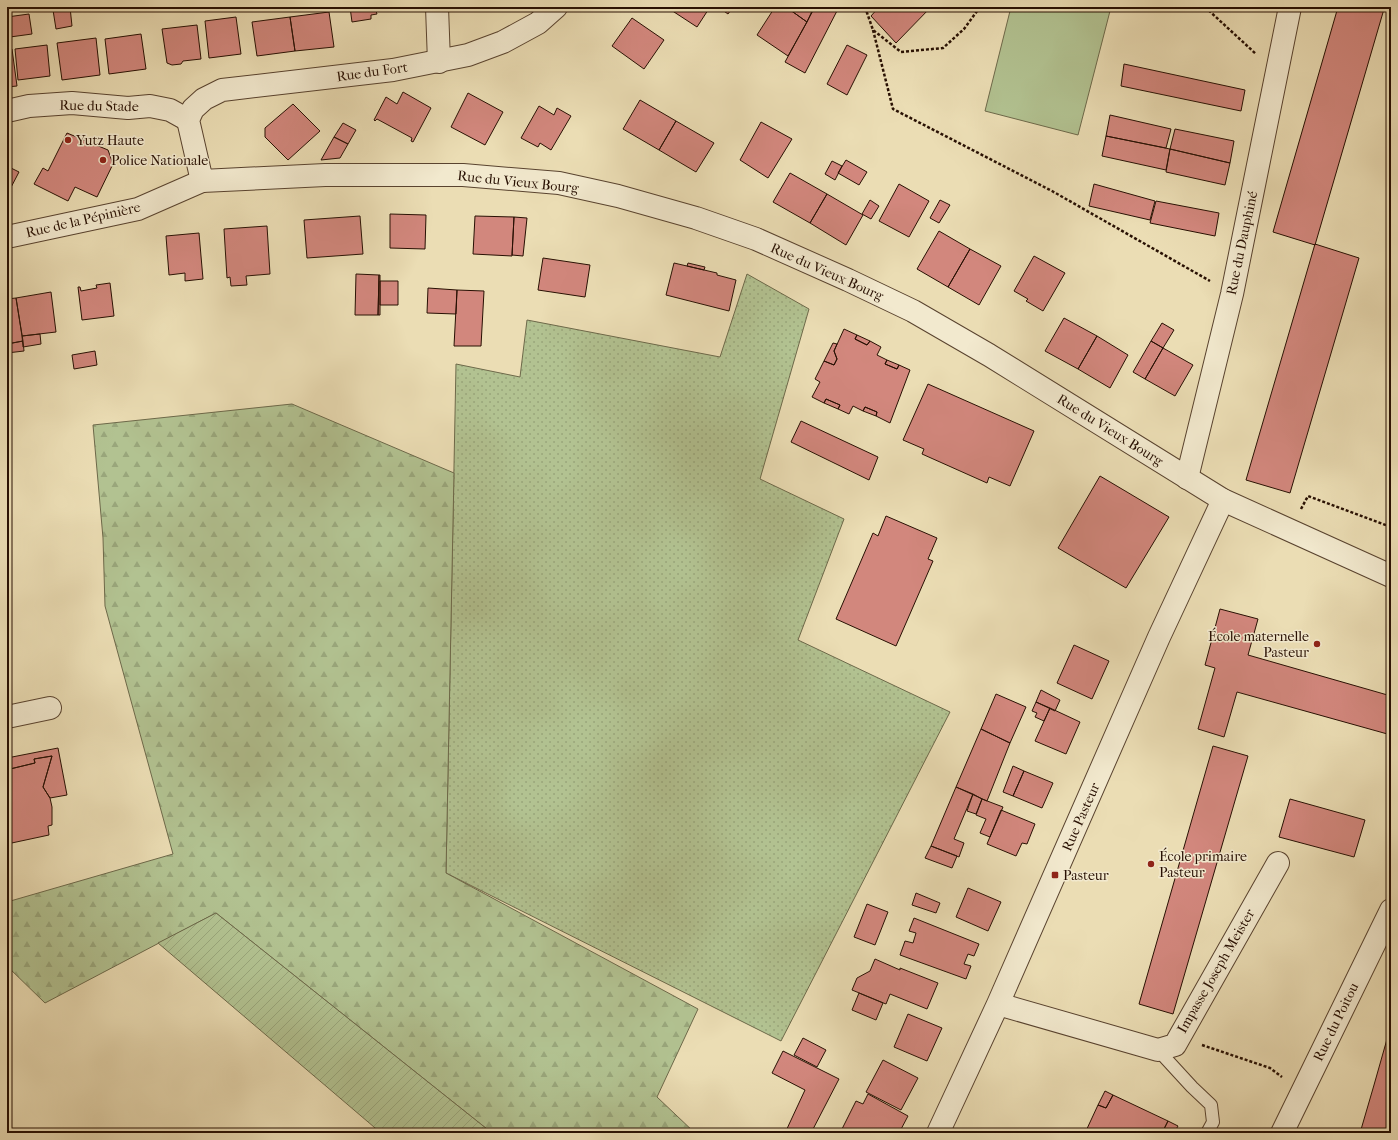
<svg xmlns="http://www.w3.org/2000/svg" width="1398" height="1140" font-family="'IM FELL French Canon',serif">
  <style>
    .grass { fill: url(#grass-dots); stroke: #6d694a }
    .forest { fill: url(#forest-firs); stroke: #6d694a }
    .park { fill: #b2c291; stroke: #6d694a }
    .garden { fill: url(#garden-furrows); stroke: #6d694a }
    .building { fill: #d2877d; stroke: #281003 }
    .lines { fill: none; stroke-linecap: round; stroke-linejoin: round }
    .service-casing { stroke: #59432f; stroke-width: 14 }
    .minor-casing { stroke: #59432f; stroke-width: 24 }
    .tertiary-casing { stroke: #59432f; stroke-width: 24 }
    .path { stroke: #281003; stroke-width: 2.5; stroke-dasharray: 3 2; stroke-linecap: butt }
    .service { stroke: #f2e9ce; stroke-width: 12 }
    .minor { stroke: #f2e9ce; stroke-width: 22 }
    .tertiary { stroke: #f2e9ce; stroke-width: 22 }
    .poi-dot { fill: #8f2418; stroke: #f2e9ce; stroke-width: 1.5 }
    .labels { text-anchor: middle; dominant-baseline: central; stroke-width: 3; stroke-linejoin: round; paint-order: stroke }
    .street-label { font-size: 14px; fill: #281003; stroke: #f2e9ce }
    .poi-label { font-size: 14px; fill: #281003; stroke: #f2e9ce; text-anchor: start }
  </style>
  <defs>
    <pattern id="grass-dots" width="8" height="8" patternUnits="userSpaceOnUse"><rect width="8" height="8" fill="#b2c291"/><path d="M2 2h.1M6 6h.1" fill="none" stroke="#99a67b" stroke-width="1.8" stroke-linecap="round"/></pattern>
    <pattern id="forest-firs" width="22" height="20" patternUnits="userSpaceOnUse"><rect width="22" height="20" fill="#b2c291"/><path d="M5 1l3.5 6h-7zM16 11l3.5 6h-7z" fill="#99a67b"/></pattern>
    <pattern id="garden-furrows" width="10" height="10" patternUnits="userSpaceOnUse"><rect width="10" height="10" fill="#b2c291"/><path d="M-1 1l2-2M0 10L10 0M9 11l2-2" fill="none" stroke="#99a67b"/></pattern>
  </defs>
  <rect width="100%" height="100%" fill="#ebddb4"/>
  <filter id="stains"><feTurbulence type="fractalNoise" baseFrequency=".005" numOctaves="4"/><feColorMatrix values="0 0 0 0 .2 0 0 0 0 .09 0 0 0 0 .02 0 0 0 .5 -.17"/></filter>
  <radialGradient id="worn" r=".72"><stop offset=".6" stop-color="#630" stop-opacity="0"/><stop offset="1" stop-color="#630" stop-opacity=".3"/></radialGradient>
  <path class="grass" d="M 747,274 L 809,309 L 760,479 L 844,519 L 798,640 L 950,712 L 781,1041 L 446,873 L 456,364 L 520,377 L 527,320 L 720,357 Z"/>
  <path class="forest" d="M 292,404 L 454,473 L 446,873 L 698,1009 L 657,1097 L 695,1133 L 492,1133 L 216,913 L 45,1003 L 7,966 L 7,902 L 173,854 L 105,606 L 103,538 L 93,425 Z"/>
  <path class="park" d="M 1011,7 L 1096,7 L 1110,11 L 1078,135 L 985,111 Z"/>
  <path class="garden" d="M 216,913 L 492,1133 L 381,1133 L 158,943 Z"/>
  <path class="building" d="M 70,7 L 72,26 L 56,29 L 53,10 Z
    M 350,7 L 402,7 L 376,11 L 377,14 L 371,15 L 371,19 L 352,22 Z
    M 673,7 L 710,7 L 697,27 L 671,10 Z
    M 718,7 L 733,7 L 728,14 Z
    M 775,7 L 786,7 L 807,22 L 788,56 L 757,35 Z
    M 786,7 L 806,7 L 812,11 L 807,22 Z
    M 815,7 L 839,7 L 805,73 L 785,62 Z
    M 879,7 L 931,7 L 896,43 L 871,16 Z
    M 1338,7 L 1377,7 L 1384,9 L 1315,245 L 1273,232 Z
    M 329,12 L 334,47 L 295,51 L 290,17 Z
    M 29,14 L 32,34 L 10,37 L 7,17 Z
    M 236,17 L 241,54 L 209,58 L 205,21 Z
    M 290,17 L 295,51 L 257,56 L 252,22 Z
    M 632,18 L 664,40 L 644,69 L 612,46 Z
    M 197,25 L 201,59 L 183,61 L 181,64 L 172,65 L 167,63 L 162,29 Z
    M 141,34 L 146,69 L 109,74 L 105,39 Z
    M 96,38 L 100,75 L 62,80 L 57,43 Z
    M 47,45 L 50,76 L 18,80 L 15,49 Z
    M 847,45 L 867,55 L 847,95 L 827,84 Z
    M 12,49 L 17,86 L 7,87 L 7,50 Z
    M 1124,64 L 1245,90 L 1241,111 L 1121,86 Z
    M 403,92 L 431,108 L 413,142 L 411,141 L 412,138 L 377,119 L 375,121 L 374,120 L 386,97 L 397,104 Z
    M 468,93 L 503,112 L 485,145 L 451,127 Z
    M 640,100 L 676,121 L 659,150 L 623,129 Z
    M 293,104 L 320,131 L 288,160 L 265,137 L 265,128 Z
    M 539,106 L 554,115 L 557,108 L 571,116 L 551,150 L 540,143 L 538,147 L 521,138 Z
    M 1110,115 L 1171,129 L 1166,148 L 1106,136 Z
    M 676,121 L 714,143 L 696,172 L 659,150 Z
    M 761,122 L 792,139 L 768,178 L 740,160 Z
    M 343,123 L 356,130 L 348,144 L 334,137 Z
    M 1175,129 L 1234,141 L 1230,163 L 1170,149 Z
    M 67,133 L 108,150 L 113,164 L 97,197 L 75,187 L 68,201 L 34,184 L 43,168 L 48,171 Z
    M 1106,136 L 1170,149 L 1166,170 L 1102,156 Z
    M 334,137 L 348,144 L 340,158 L 321,160 Z
    M 1170,149 L 1230,163 L 1225,185 L 1166,172 Z
    M 846,160 L 867,172 L 859,185 L 838,173 Z
    M 832,161 L 842,166 L 835,180 L 825,174 Z
    M 7,166 L 19,172 L 7,195 Z
    M 790,173 L 827,194 L 810,223 L 773,202 Z
    M 899,184 L 929,201 L 909,237 L 879,221 Z
    M 1094,184 L 1155,201 L 1150,220 L 1089,206 Z
    M 827,194 L 863,215 L 846,245 L 810,223 Z
    M 870,200 L 879,206 L 871,219 L 862,214 Z
    M 940,200 L 950,205 L 939,223 L 930,218 Z
    M 1156,201 L 1219,213 L 1215,236 L 1150,223 Z
    M 390,214 L 426,215 L 425,249 L 390,248 Z
    M 360,216 L 363,254 L 307,258 L 304,220 Z
    M 475,216 L 514,217 L 512,256 L 473,254 Z
    M 514,217 L 527,218 L 523,256 L 512,255 Z
    M 267,226 L 270,274 L 246,276 L 247,285 L 231,286 L 230,277 L 227,278 L 224,229 Z
    M 939,231 L 970,249 L 948,287 L 917,269 Z
    M 199,233 L 203,279 L 185,281 L 185,273 L 169,275 L 166,236 Z
    M 1315,244 L 1359,258 L 1290,493 L 1246,480 Z
    M 970,249 L 1001,266 L 979,305 L 948,287 Z
    M 1034,256 L 1065,273 L 1043,311 L 1026,301 L 1028,299 L 1014,291 Z
    M 543,258 L 590,265 L 585,297 L 538,290 Z
    M 674,263 L 717,273 L 717,275 L 736,280 L 729,311 L 666,295 Z
    M 688,263 L 705,267 L 704,270 L 687,266 Z
    M 356,274 L 379,275 L 378,315 L 355,315 Z
    M 379,275 L 380,275 L 380,315 L 378,315 Z
    M 380,281 L 398,281 L 398,305 L 380,305 Z
    M 110,283 L 114,316 L 82,320 L 78,287 L 80,287 L 81,291 L 97,288 L 96,285 Z
    M 428,288 L 457,290 L 456,314 L 427,313 Z
    M 457,290 L 484,291 L 481,346 L 454,346 Z
    M 51,292 L 56,332 L 22,336 L 16,298 Z
    M 16,298 L 23,341 L 7,344 L 7,299 Z
    M 1064,318 L 1097,336 L 1078,369 L 1045,351 Z
    M 1162,323 L 1174,330 L 1163,348 L 1151,341 Z
    M 844,329 L 857,335 L 855,339 L 867,345 L 870,341 L 881,347 L 877,355 L 887,360 L 885,364 L 897,369 L 899,365 L 910,370 L 890,423 L 876,416 L 877,412 L 865,407 L 863,411 L 853,406 L 849,414 L 838,409 L 840,405 L 826,399 L 824,403 L 812,397 L 820,382 L 815,379 L 824,361 L 834,365 L 837,359 L 834,351 Z
    M 40,334 L 41,344 L 23,347 L 22,336 Z
    M 857,335 L 870,341 L 867,345 L 855,339 Z
    M 1097,336 L 1128,355 L 1110,388 L 1078,369 Z
    M 23,341 L 24,351 L 7,353 L 7,344 Z
    M 1151,341 L 1163,348 L 1145,379 L 1133,372 Z
    M 833,343 L 837,344 L 834,351 L 837,359 L 834,365 L 824,361 Z
    M 1163,348 L 1193,365 L 1175,396 L 1145,379 Z
    M 95,351 L 97,365 L 74,369 L 72,355 Z
    M 887,360 L 899,365 L 897,369 L 885,364 Z
    M 928,384 L 1034,431 L 1010,486 L 989,477 L 987,483 L 922,454 L 924,449 L 903,440 Z
    M 826,399 L 840,405 L 838,409 L 824,403 Z
    M 865,407 L 877,412 L 876,416 L 863,411 Z
    M 801,421 L 878,457 L 869,480 L 791,442 Z
    M 1100,476 L 1169,517 L 1126,588 L 1058,548 Z
    M 886,516 L 937,538 L 928,559 L 933,561 L 896,646 L 836,619 L 873,533 L 878,536 Z
    M 1220,609 L 1258,619 L 1248,655 L 1391,696 L 1391,735 L 1237,692 L 1224,737 L 1198,729 L 1215,668 L 1205,665 Z
    M 1074,645 L 1109,661 L 1092,699 L 1057,683 Z
    M 1041,690 L 1060,700 L 1055,711 L 1036,702 Z
    M 996,694 L 1026,707 L 1010,743 L 981,729 Z
    M 1036,702 L 1050,708 L 1044,721 L 1035,717 L 1037,713 L 1032,711 Z
    M 1050,708 L 1080,722 L 1066,754 L 1035,741 Z
    M 981,729 L 1010,743 L 987,801 L 956,787 Z
    M 1213,746 L 1248,756 L 1173,1014 L 1139,1004 Z
    M 58,748 L 67,795 L 50,798 L 43,787 L 52,756 L 34,759 L 35,763 L 10,769 L 10,765 L 7,764 L 7,758 Z
    M 52,756 L 43,787 L 50,798 L 52,807 L 52,825 L 48,826 L 49,835 L 7,844 L 7,763 L 7,764 L 10,765 L 10,769 L 35,763 L 34,759 Z
    M 1013,766 L 1024,771 L 1013,796 L 1003,792 Z
    M 1024,771 L 1053,783 L 1042,808 L 1013,796 Z
    M 956,787 L 973,794 L 954,839 L 964,843 L 959,857 L 931,846 Z
    M 973,794 L 982,799 L 976,814 L 967,811 Z
    M 982,799 L 1003,807 L 990,837 L 980,833 L 986,819 L 976,815 Z
    M 1290,799 L 1365,820 L 1354,857 L 1279,837 Z
    M 1001,810 L 1035,824 L 1027,844 L 1022,843 L 1016,856 L 987,844 Z
    M 931,846 L 957,856 L 952,868 L 925,858 Z
    M 968,888 L 1001,902 L 988,931 L 956,917 Z
    M 916,893 L 940,903 L 936,913 L 912,905 Z
    M 867,904 L 888,912 L 875,945 L 854,937 Z
    M 914,918 L 979,944 L 974,956 L 968,954 L 964,964 L 971,966 L 966,979 L 900,955 L 905,941 L 913,943 L 916,933 L 909,931 Z
    M 875,959 L 900,970 L 900,968 L 938,983 L 927,1009 L 890,994 L 886,1004 L 852,990 L 857,978 L 870,971 Z
    M 859,993 L 883,1003 L 876,1020 L 852,1010 Z
    M 908,1014 L 942,1028 L 927,1061 L 894,1047 Z
    M 1391,1025 L 1391,1133 L 1360,1133 L 1374,1085 Z
    M 803,1038 L 826,1050 L 817,1067 L 794,1055 Z
    M 783,1051 L 839,1079 L 811,1133 L 785,1133 L 805,1090 L 772,1073 Z
    M 883,1060 L 918,1078 L 901,1110 L 866,1092 Z
    M 1105,1091 L 1113,1095 L 1106,1108 L 1098,1105 Z
    M 868,1094 L 908,1116 L 899,1133 L 840,1133 L 856,1101 L 863,1104 Z
    M 1113,1095 L 1168,1121 L 1162,1133 L 1163,1133 L 1085,1133 L 1098,1105 L 1106,1108 Z
    M 1168,1121 L 1178,1126 L 1174,1133 L 1162,1133 Z"/>
  <g class="lines">
    <g class="service-casing">
      <path id="service" d="M 1158,1050 L 1192,1087 L 1211,1105 L 1213,1122 L 1207,1133"/>
    </g>
    <g class="minor-casing">
      <path id="minor" d="M 437,7 L 439,62
        M 7,111 L 29,106 L 72,103 L 128,108 L 150,106 L 170,110 L 188,120
        M 7,237 L 138,209 L 202,181
        M 1187,478 L 1232,294 L 1290,7
        M 7,717 L 50,708
        M 998,1004 L 1158,1050 L 1175,1045 L 1278,863
        M 938,1133 L 998,1004 L 1159,637 L 1223,500
        M 1282,1133 L 1391,910"/>
    </g>
    <g class="tertiary-casing">
      <path id="tertiary" d="M 556,7 L 538,23 L 503,42 L 468,55 L 393,70 L 222,90 L 204,99 L 193,109 L 188,120 L 202,181 L 325,175 L 463,175 L 559,183 L 618,196 L 696,218 L 756,239 L 848,280 L 913,311 L 989,355 L 1223,500 L 1391,576"/>
    </g>
    <path class="path" d="M 865,7 L 873,30 L 901,52 L 943,48 L 964,29 L 980,7
      M 1205,7 L 1256,54
      M 873,30 L 893,109 L 1052,191 L 1210,281
      M 1301,509 L 1308,496 L 1391,527
      M 1387,547 L 1391,538
      M 1202,1045 L 1270,1068 L 1282,1077"/>
    <use href="#service" class="service"/>
    <use href="#minor" class="minor"/>
    <use href="#tertiary" class="tertiary"/>
  </g>
  <g class="poi-dot">
    <circle cx="68" cy="140" r="4"/>
    <circle cx="103" cy="160" r="4"/>
    <circle cx="1317" cy="644" r="4"/>
    <circle cx="1151" cy="864" r="4"/>
    <rect x="1051" y="871" width="8" height="8" rx="2"/>
  </g>
  <g class="labels">
    <g class="street-label">
      <text transform="translate(372 72) rotate(-8)">Rue du Fort</text>
      <text transform="translate(99 106) rotate(1)">Rue du Stade</text>
      <text transform="translate(518 182) rotate(6)">Rue du Vieux Bourg</text>
      <text transform="translate(83 220) rotate(-13)">Rue de la Pépinière</text>
      <text transform="translate(1242 243) rotate(-78)">Rue du Dauphiné</text>
      <text transform="translate(827 272) rotate(24)">Rue du Vieux Bourg</text>
      <text transform="translate(1110 430) rotate(32)">Rue du Vieux Bourg</text>
      <text transform="translate(1081 817) rotate(-66)">Rue Pasteur</text>
      <text transform="translate(1216 971) rotate(-60)">Impasse Joseph Meister</text>
      <text transform="translate(1336 1022) rotate(-64)">Rue du Poitou</text>
    </g>
    <g class="poi-label">
      <text x="76" y="140">Yutz Haute</text>
      <text x="111" y="160">Police Nationale</text>
      <text x="1309" y="636" text-anchor="end">École maternelle<tspan x="1309" dy="16">Pasteur</tspan></text>
      <text x="1159" y="856">École primaire<tspan x="1159" dy="16">Pasteur</tspan></text>
      <text x="1063" y="875">Pasteur</text>
    </g>
  </g>
  <rect width="1398" height="1140" fill="none" stroke="#ebddb4" stroke-width="24"/>
  <rect x="8" y="8" width="1382" height="1124" fill="none" stroke="#281003" stroke-width="2"/>
  <rect x="12" y="12" width="1374" height="1116" fill="none" stroke="#281003"/>
  <rect width="100%" height="100%" filter="url(#stains)"/>
  <rect width="100%" height="100%" fill="url(#worn)"/>
</svg>
